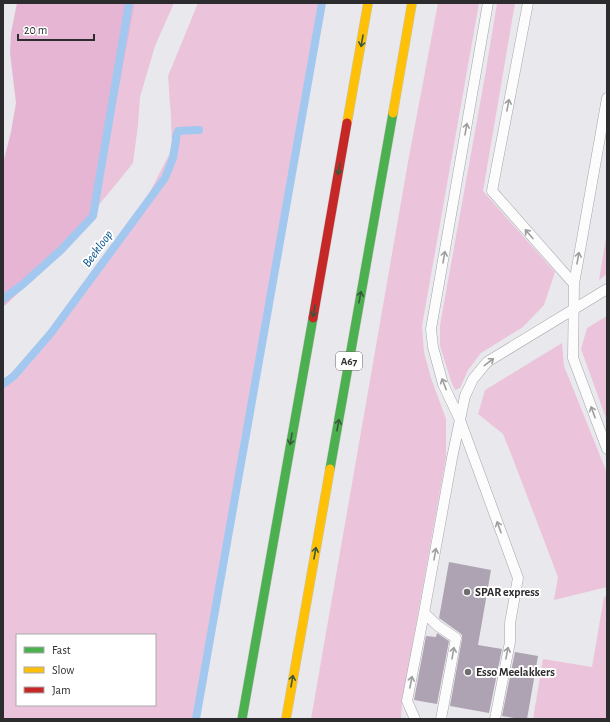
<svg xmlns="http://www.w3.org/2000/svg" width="610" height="722" font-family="'Alegreya Sans',sans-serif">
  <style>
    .green { fill: #ebc4dc; fill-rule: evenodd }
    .forest { fill: #e5b5d3 }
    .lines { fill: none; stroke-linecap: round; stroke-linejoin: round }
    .stream { stroke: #a3c8f0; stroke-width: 8 }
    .building { fill: #aea3b2 }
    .lane-casing { stroke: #a5a5a8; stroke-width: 11 }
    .fast-casing { stroke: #c5c5c6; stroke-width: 10 }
    .slow-casing { stroke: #c5c5c6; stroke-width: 10 }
    .jam-casing { stroke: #c5c5c6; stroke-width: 10 }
    .lane { stroke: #fcfcfc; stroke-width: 10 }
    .fast { stroke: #4caf50; stroke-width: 9 }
    .slow { stroke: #ffc107; stroke-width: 9 }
    .jam { stroke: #c62828; stroke-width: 9 }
    .oneway { stroke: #37593a }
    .oneway2 { stroke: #9e9e9f }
    .poi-dot { fill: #6e6d70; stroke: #fff; stroke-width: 1.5 }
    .labels { text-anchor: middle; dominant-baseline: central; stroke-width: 4; stroke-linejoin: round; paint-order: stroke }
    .shield { fill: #fff; stroke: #6b6b6d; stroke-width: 1 }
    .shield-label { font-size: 11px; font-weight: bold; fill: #2c2b2e }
    .poi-label { font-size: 12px; font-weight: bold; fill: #2c2b2e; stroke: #fff; text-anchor: start }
    .water-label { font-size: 13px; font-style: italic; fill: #004f8c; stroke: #fff }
  </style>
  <rect width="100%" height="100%" fill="#e9e8ec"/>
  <path class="green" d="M 135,3 L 174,3 L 155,46 L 140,97 L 138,125 L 133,163 L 117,183 L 97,207 Z
    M 198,3 L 323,3 L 198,719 L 3,719 L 3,382 L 81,295 L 139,213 L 172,149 L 171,117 L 168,76 ZM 17,635 L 155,635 L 155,705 L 17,705 Z
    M 438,3 L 479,3 L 422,326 L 424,352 L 431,378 L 446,419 L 446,457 L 402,703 L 401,719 L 311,719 L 408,162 Z
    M 497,3 L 515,3 L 483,191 L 555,272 L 544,305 L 523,327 L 481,353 L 468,370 L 460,388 L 455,390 L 451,381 L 440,346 L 440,325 L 485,76 Z
    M 607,232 L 607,274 L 599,280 Z
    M 607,316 L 607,421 L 581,349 L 587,328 Z
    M 562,343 L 564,366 L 607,473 L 607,587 L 554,600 L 558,577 L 513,459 L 503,434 L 478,414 L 485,390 Z
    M 607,596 L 607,719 L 533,719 L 543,659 L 592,667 L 604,597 Z"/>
  <path class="forest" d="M 17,3 L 135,3 L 97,207 L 70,245 L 3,307 L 3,163 L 11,132 L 16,103 L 10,53 L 11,33 Z"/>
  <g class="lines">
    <path class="stream" d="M 3,299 L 22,285 L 61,250 L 93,216 L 129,3
      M 3,384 L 14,376 L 51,333 L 165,178 L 173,158 L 176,140 L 176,137 L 178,131 L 199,130
      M 196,719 L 322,3"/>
  </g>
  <path class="building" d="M 449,562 L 491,570 L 478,645 L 502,649 L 489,713 L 450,706 L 462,639 L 462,635 L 460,633 L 439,618 Z
    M 437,633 L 449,641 L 437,704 L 414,700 L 426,636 L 436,637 Z
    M 515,652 L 538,656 L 527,719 L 520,719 L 502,716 Z"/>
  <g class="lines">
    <g class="lane-casing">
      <path id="lane" d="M 488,3 L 431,329 L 433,347 L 443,384 L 460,420 L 518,578 L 510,623 L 510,642 L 495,719
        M 528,3 L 492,191 L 574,284
        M 607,98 L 574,284 L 573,358 L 607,449
        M 424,613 L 438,626 L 456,638 L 441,719
        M 415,719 L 407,701 L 424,613 L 452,458 L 465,396 L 473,379 L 487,362 L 607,289"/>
    </g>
    <g class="fast-casing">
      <path id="fast" d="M 330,469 L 393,113
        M 242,719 L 313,318"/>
    </g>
    <g class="slow-casing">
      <path id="slow" d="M 393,113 L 412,3
        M 347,123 L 368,3
        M 286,719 L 330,469"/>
    </g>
    <g class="jam-casing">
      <path id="jam" d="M 313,318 L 347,123"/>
    </g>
    <use href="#lane" class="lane"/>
    <use href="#fast" class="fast"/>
    <use href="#slow" class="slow"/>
    <use href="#jam" class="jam"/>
  </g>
  <defs><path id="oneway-shaft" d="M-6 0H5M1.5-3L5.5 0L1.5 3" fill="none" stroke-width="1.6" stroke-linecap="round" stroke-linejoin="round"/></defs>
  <g class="oneway">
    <use href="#oneway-shaft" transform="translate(362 41) rotate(100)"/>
    <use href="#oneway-shaft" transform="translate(339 169) rotate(100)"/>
    <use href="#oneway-shaft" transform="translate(360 297) rotate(-80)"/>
    <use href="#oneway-shaft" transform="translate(314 311) rotate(100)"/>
    <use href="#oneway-shaft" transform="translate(338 425) rotate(-80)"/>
    <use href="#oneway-shaft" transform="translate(291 439) rotate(100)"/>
    <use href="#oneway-shaft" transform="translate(315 553) rotate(-80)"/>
    <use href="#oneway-shaft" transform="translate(292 681) rotate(-80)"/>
  </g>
  <g class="oneway2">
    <use href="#oneway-shaft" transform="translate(508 105) rotate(-79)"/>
    <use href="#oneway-shaft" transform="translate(466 129) rotate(-80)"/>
    <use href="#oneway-shaft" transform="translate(529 234) rotate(-131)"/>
    <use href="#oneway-shaft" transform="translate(444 257) rotate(-80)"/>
    <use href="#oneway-shaft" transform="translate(578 258) rotate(-80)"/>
    <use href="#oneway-shaft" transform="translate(489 362) rotate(-37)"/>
    <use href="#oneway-shaft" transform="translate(444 384) rotate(-111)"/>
    <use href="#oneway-shaft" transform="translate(593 412) rotate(-110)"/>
    <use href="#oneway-shaft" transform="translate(499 527) rotate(-110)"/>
    <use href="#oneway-shaft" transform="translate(435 554) rotate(-80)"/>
    <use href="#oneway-shaft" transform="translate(453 653) rotate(-80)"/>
    <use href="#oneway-shaft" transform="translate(507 653) rotate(-79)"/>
    <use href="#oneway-shaft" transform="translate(411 682) rotate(-79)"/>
  </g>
  <g class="poi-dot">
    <circle cx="467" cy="592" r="4"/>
    <circle cx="468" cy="672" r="4"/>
  </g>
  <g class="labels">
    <rect class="shield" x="336" y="352" width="26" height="18" rx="3"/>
    <g class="shield-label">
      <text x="349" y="361">A67</text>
    </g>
    <g class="poi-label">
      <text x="475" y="592">SPAR express</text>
      <text x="476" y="672">Esso Meelakkers</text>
    </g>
    <g class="water-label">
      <text transform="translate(98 249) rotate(-54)">Beekloop</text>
    </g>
  </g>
  <rect width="610" height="722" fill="none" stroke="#2c2b2e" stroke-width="8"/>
  <rect x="16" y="634" width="140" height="72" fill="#ffffff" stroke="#abaaab"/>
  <rect x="24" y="647" width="20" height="6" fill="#4caf50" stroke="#abaaab"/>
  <text x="52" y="654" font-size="12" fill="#2c2b2e">Fast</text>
  <rect x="24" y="667" width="20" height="6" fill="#ffc107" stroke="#abaaab"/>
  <text x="52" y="674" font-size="12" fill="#2c2b2e">Slow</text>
  <rect x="24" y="687" width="20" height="6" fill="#c62828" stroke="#abaaab"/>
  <text x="52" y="694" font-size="12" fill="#2c2b2e">Jam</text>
  <path d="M18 34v6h76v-6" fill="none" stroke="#2c2b2e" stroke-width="2"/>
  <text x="24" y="34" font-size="12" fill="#2c2b2e" stroke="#ffffff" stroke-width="3" paint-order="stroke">20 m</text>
</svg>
